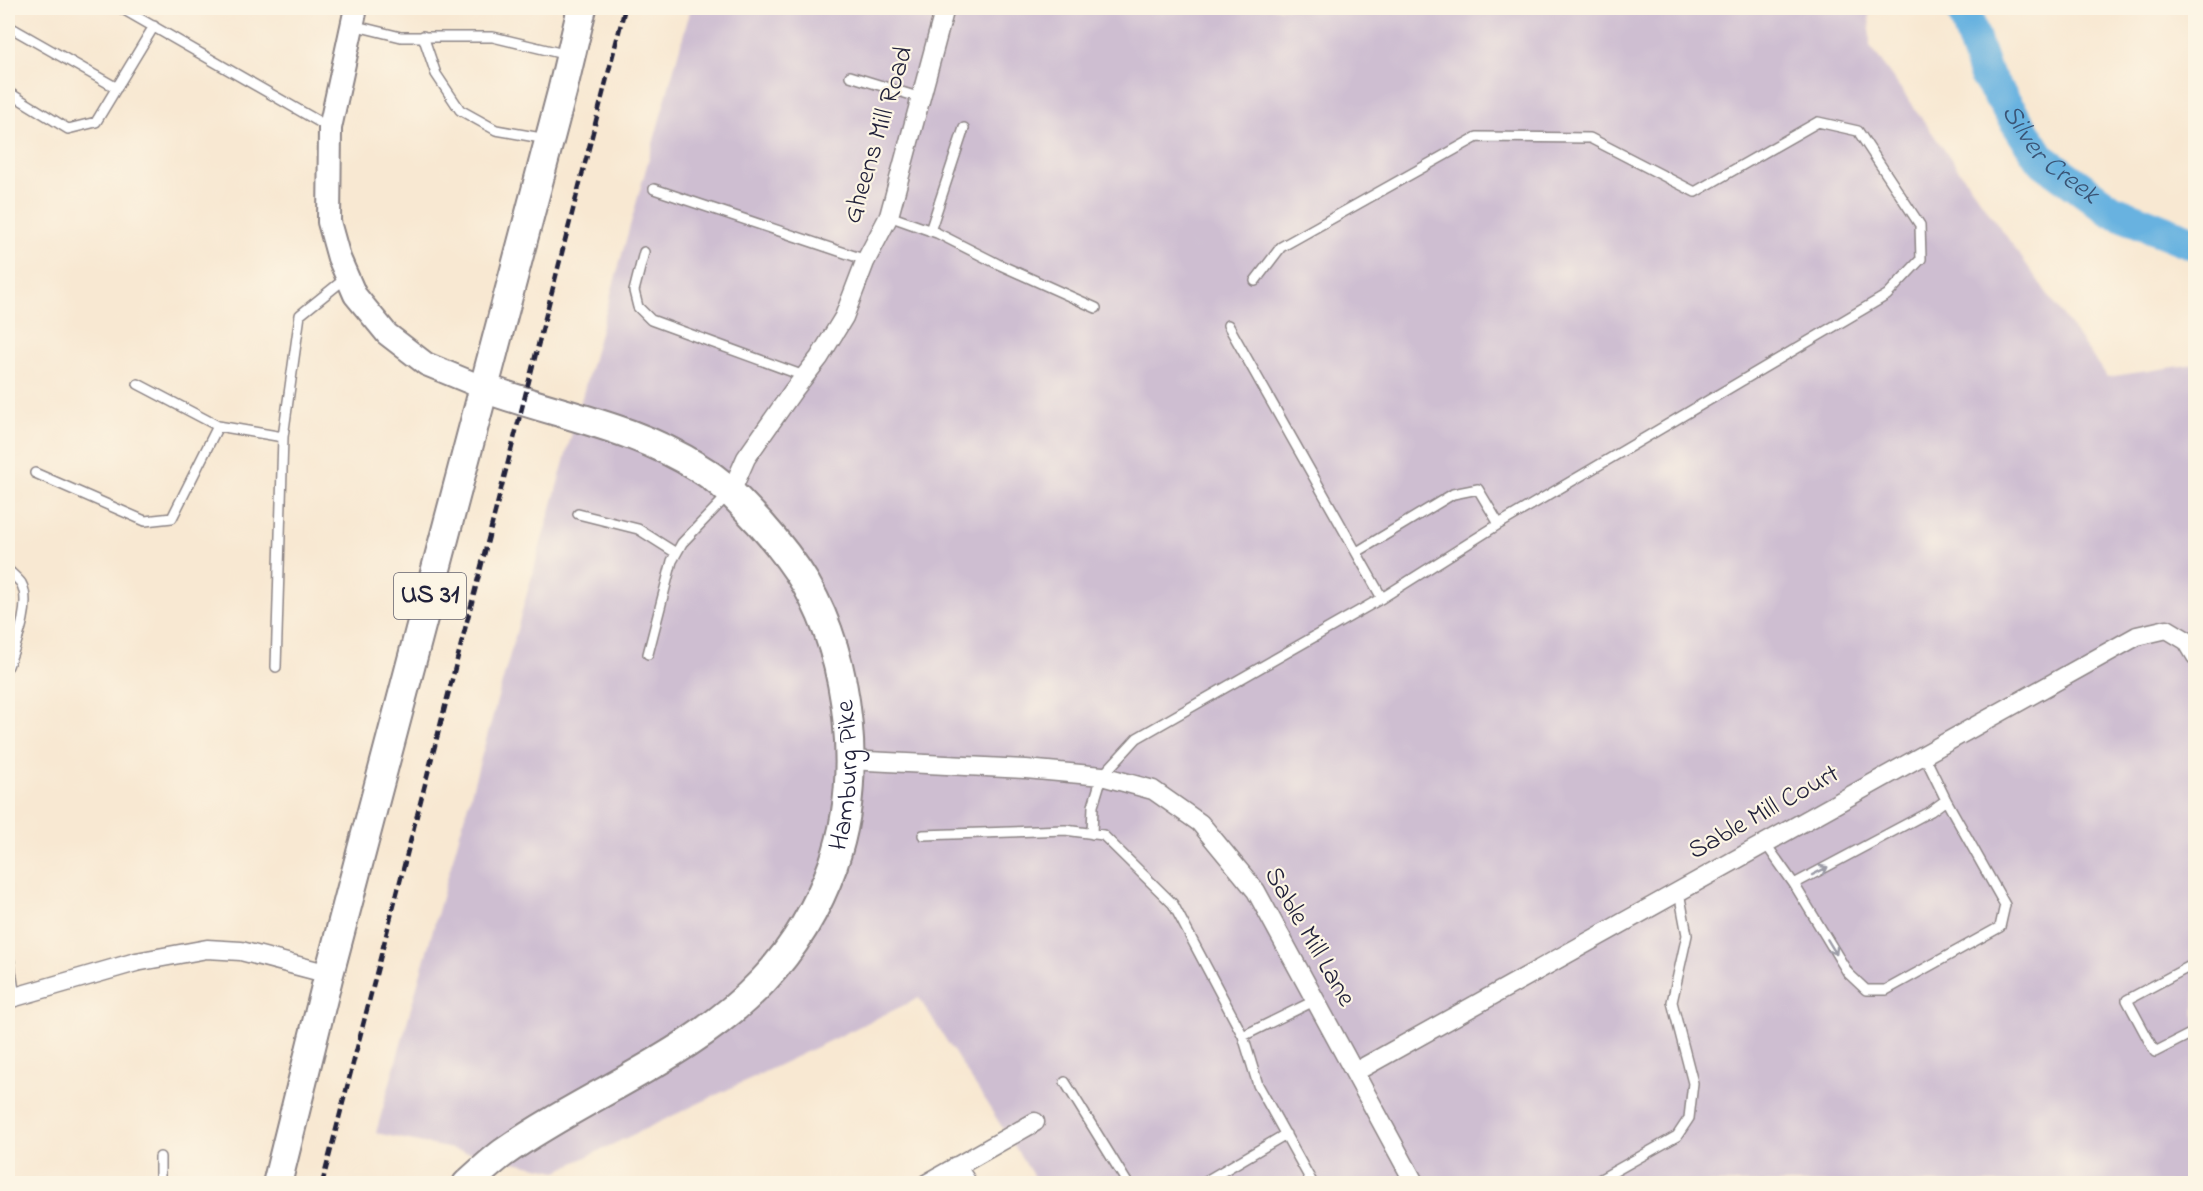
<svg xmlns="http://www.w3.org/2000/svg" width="2203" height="1191" font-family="'Indie Flower',sans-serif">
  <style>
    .industrial { fill: #cebed1 }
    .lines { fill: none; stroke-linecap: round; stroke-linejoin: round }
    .river { stroke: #68b2e0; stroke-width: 34 }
    .service-casing { stroke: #8d8586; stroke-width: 12 }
    .minor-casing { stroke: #8d8586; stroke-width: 21 }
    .tertiary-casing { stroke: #8d8586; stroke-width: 26 }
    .primary-casing { stroke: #8d8586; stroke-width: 32 }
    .service { stroke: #fff; stroke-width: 9 }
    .minor { stroke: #fff; stroke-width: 18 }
    .tertiary { stroke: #fff; stroke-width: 22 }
    .primary { stroke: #fff; stroke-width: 28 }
    .rail { stroke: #22223b; stroke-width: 4.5; stroke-dasharray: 9 4.5; stroke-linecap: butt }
    .oneway { stroke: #9c9ca7 }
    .labels { text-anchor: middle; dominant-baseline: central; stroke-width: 4.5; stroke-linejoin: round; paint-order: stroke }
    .shield { fill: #fcf5e5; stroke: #63616e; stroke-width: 1.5 }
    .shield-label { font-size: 26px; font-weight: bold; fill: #22223b }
    .street-label { font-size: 27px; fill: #22223b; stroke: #fcf5e5 }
    .water-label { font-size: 28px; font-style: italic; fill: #3a5475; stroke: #fcf5e5 }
  </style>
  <rect width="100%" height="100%" fill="#fcf5e5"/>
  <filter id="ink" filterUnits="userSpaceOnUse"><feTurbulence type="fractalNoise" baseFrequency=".0167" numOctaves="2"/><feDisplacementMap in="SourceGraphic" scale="12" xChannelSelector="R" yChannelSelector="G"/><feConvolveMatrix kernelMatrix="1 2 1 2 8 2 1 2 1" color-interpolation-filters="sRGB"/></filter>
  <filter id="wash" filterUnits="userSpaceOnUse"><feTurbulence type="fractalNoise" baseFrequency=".008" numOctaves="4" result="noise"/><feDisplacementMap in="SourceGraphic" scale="24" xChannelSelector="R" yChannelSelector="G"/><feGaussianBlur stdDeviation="1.35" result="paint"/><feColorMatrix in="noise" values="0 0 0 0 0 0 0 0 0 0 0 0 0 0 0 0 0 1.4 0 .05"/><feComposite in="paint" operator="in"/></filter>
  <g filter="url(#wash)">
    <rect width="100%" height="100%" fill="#f8e8d2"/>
    <path class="industrial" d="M 691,8 L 1869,8 L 1870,46 L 2107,377 L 2195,364 L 2195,1183 L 1038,1183 L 919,998 L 557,1171 L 376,1133 Z"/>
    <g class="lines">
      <path class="river" id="s1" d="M 1963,8 L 1985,73 L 2041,159 L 2111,210 L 2196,244"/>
    </g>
  </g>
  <g filter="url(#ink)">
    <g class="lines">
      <g class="service-casing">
        <path id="service" d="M 121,8 L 330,128
          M 352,25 L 401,37 L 493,37 L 568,55
          M 8,26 L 117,88
          M 423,36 L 436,74 L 460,110 L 496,130 L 547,139
          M 850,76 L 921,98
          M 8,92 L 68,129 L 96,122 L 154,26
          M 654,189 L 866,260
          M 889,216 L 937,233 L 998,264 L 1096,308
          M 930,231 L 964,128
          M 644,252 L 634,291 L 638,307 L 651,320 L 804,376
          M 1255,281 L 1281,247 L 1477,137 L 1590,138 L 1695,192 L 1818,122 L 1858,131 L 1920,225 L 1921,259 L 1887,295 L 1499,524
          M 1228,325 L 1382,598
          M 138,384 L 218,426
          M 35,473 L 145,521 L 172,518 L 218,426 L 283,437 L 300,315 L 347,277
          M 578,514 L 638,529 L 676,553
          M 8,570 C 12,574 18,579 21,583 C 33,604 15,646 8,666
          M 648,654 L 672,561 L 682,543 L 727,496
          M 276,667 L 283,437
          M 1092,834 L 1093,806 L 1102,776 L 1137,738 L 1382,598 L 1499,524 L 1478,489 L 1453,494 L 1357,552
          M 923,835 L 1065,830 L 1103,835 L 1173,904 L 1243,1036 L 1258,1085 L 1313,1184
          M 1765,843 L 1794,884 L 1931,811 L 1946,800
          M 1794,884 L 1848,973 L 1866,990 L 1886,990 L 2000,927 L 2005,905 L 1946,800 L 1924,755
          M 8,952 L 15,997
          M 2196,963 L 2127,1000 L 2155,1052 L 2196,1031
          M 1243,1036 L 1316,1000
          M 1065,1082 L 1128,1184
          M 160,1157 L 160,1184
          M 1201,1184 L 1286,1134
          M 1592,1184 L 1677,1136 L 1689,1118 L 1693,1083 L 1672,1002 L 1687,935 L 1679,892"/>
      </g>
      <g class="minor-casing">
        <path id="minor" d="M 731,492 L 746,458 L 793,391 L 819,358 L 844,317 L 865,262 L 889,216 L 945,8
          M 848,760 L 1026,769 L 1102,776 L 1153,790 L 1200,823 L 1256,891 L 1415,1184
          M 8,999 L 136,962 L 207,949 L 241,951 L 329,974
          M 1355,1072 L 2137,636 L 2167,629 L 2187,641 L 2196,656
          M 956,1166 L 968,1184
          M 926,1184 L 1035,1122"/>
      </g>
      <g class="tertiary-casing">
        <path id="tertiary" d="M 356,8 L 330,128 L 329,222 L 339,258 L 355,295 L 387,334 L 426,364 L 484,388"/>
      </g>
      <g class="primary-casing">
        <g id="primary">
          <path d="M 277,1184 L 329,974 L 562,92 L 582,8"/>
          <path id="s2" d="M 467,1184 C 479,1173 491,1162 503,1153 C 588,1093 691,1057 763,981 C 794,948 818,907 833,865 C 863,780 851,662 806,584 C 793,562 777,542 760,523 C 741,503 723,482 699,468 C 631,425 557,415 484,388"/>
        </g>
      </g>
      <use href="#service" class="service"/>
      <use href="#minor" class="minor"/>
      <use href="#tertiary" class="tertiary"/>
      <use href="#primary" class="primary"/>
      <path class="rail" d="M 322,1184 L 625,8"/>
    </g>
    <defs><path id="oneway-shaft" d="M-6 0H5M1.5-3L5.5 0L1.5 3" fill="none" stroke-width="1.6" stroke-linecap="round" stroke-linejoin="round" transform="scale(1.5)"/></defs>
    <g class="oneway">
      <use href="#oneway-shaft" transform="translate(1820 871) rotate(-27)"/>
      <use href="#oneway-shaft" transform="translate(1832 947) rotate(59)"/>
    </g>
  </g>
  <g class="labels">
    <rect class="shield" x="394" y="573" width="72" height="46" rx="4.5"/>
    <g class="shield-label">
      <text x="430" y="596">US 31</text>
    </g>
    <g class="street-label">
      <text transform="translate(879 135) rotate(-73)">Gheens Mill Road</text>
      <text stroke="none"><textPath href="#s2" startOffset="588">Hamburg Pike</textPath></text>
      <text transform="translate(1764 813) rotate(-29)">Sable Mill Court</text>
      <text transform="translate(1309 937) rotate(60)">Sable Mill Lane</text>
    </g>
    <g class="water-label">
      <text stroke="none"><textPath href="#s1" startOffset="174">Silver Creek</textPath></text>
    </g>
  </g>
  <rect width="2203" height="1191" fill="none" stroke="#fcf5e5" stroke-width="30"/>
</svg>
